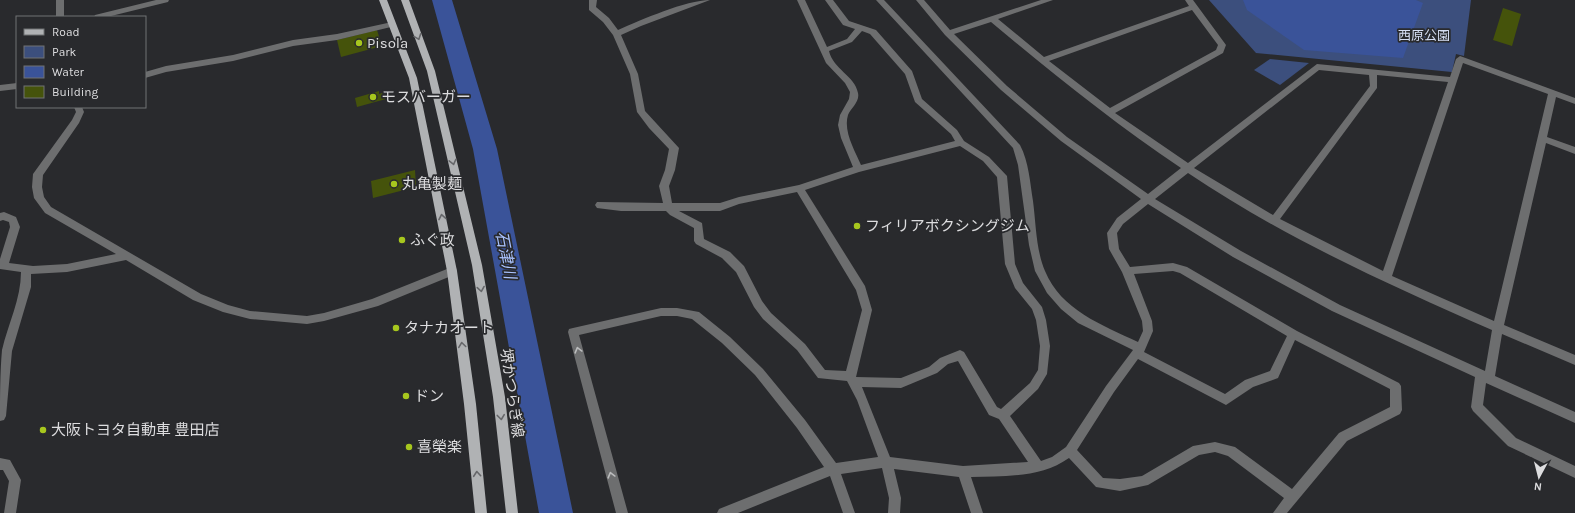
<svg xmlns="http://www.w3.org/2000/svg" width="1575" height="513" viewBox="0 0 1575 513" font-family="Karla,'Noto Sans JP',sans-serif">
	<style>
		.green { fill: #3c4f7d }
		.water { fill: #3a5399 }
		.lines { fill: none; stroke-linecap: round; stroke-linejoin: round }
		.river { fill: #3a5399; fill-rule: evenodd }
		.building { fill: #45530b }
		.minor { fill: #6d6e6f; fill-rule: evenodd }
		.major { fill: #b0b2b4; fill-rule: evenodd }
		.oneway { stroke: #66676a }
		.oneway2 { stroke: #bbbcbd }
		.poi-dot { fill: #a7c71e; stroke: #292a2d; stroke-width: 1.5 }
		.labels { text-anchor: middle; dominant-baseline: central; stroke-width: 3.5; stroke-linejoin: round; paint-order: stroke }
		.far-park-label { font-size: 13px; fill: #d6dff4; stroke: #292a2d }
		.poi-label { font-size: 15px; fill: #dddddf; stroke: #292a2d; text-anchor: start }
		.street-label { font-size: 15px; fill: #dddddf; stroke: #292a2d }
		.water-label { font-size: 16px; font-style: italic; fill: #aac3fe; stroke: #292a2d }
	</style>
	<rect width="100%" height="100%" fill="#292a2d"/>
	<g class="green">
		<polygon points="1209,0 1471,0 1464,56 1456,54 1452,72 1256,53"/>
		<polygon points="1270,59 1309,63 1280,85 1254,70"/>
	</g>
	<polygon class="water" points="1243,0 1416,0 1423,3 1403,58 1304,50 1247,10"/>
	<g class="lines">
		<polygon class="river" points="432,0 452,0 497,149 573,513 539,513 473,149"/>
	</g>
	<g class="building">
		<polygon points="1503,8 1521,14 1512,46 1493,40"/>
		<polygon points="377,30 382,46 341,57 337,40"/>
		<polygon points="379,91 379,94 385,92 386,99 357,107 355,98"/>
		<polygon points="415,170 416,187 373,198 371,181"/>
	</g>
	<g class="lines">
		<g class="minor">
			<rect x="56" y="0" width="8" height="17"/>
			<polygon points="156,0 169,0 168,2 107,17 94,17 95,15"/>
			<path d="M 589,0 L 597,0 L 596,7 L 609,18 L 618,30 C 641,20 686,0 710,0 L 641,26 L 621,35 L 638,74 L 645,111 L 679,148 L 675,170 L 669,186 L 672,203 L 720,203 L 739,197 L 799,185 L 853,167 L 841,138 L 838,125 L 840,115 L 849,99 L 850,92 L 845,83 L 826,63 L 797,0 L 805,0 L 827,47 L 847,39 L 855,29 L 843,25 L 825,0 L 833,0 L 849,21 L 876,30 L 912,71 L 922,99 L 957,130 L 964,141 L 989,157 L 1007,176 L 1015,264 L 1023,283 L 1042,307 L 1046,320 L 1050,346 L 1047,374 L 1038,389 L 1010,416 L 1041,461 L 1052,457 L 1066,447 L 1106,386 L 1133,350 L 1078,323 L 1061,309 L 1047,293 L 1035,271 L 1029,245 L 1018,165 L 1013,148 L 876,0 L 884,0 L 1020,145 C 1029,162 1030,183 1033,201 C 1036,224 1036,250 1045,271 C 1061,310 1102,325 1138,342 L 1143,331 L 1142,321 L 1122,272 L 1109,249 L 1107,233 L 1117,218 L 1141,199 L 1061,141 L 1001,90 L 945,35 L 916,0 L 924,0 L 950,30 L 1041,0 L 1053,0 L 998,19 L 1044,57 L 1189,6 L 1185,0 L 1193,0 L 1226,45 L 1223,53 L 1115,113 L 1188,163 L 1317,64 L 1450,77 L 1456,59 L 1460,56 L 1575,98 L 1575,104 L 1556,97 L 1547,137 L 1575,147 L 1575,154 L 1546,143 L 1504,325 L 1575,355 L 1575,365 L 1502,334 L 1495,376 L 1575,412 L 1575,423 L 1486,383 L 1483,405 L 1516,438 L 1575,466 L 1575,478 L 1508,446 L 1473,411 L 1471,407 L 1475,377 L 1332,311 L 1233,257 L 1148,204 L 1123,224 L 1117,233 L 1119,249 L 1130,267 L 1173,263 L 1187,267 L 1297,331 L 1399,383 L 1401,386 L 1402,410 L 1400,414 L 1347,441 L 1287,513 L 1273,513 L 1284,498 L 1228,456 L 1215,452 L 1199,455 L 1148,485 L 1120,491 L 1096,487 L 1069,458 C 1041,478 1004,476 971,477 L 983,513 L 971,513 L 959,477 L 894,469 L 901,498 L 900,513 L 888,513 L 889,498 L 882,468 L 841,474 L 855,513 L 843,513 L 830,476 L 738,513 L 717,513 L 719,509 L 824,467 L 797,428 L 755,375 L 722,343 L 692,319 L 677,316 L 661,316 L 579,335 L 628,513 L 616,513 L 568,332 L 569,329 L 573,328 L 661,308 L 677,308 L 699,312 L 730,337 L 763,369 L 805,420 L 836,463 L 878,457 L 857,400 L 847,381 L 818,378 L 797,350 L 763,319 L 754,307 L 736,272 L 722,258 L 696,244 L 694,241 L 694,228 L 670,215 L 666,211 L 621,211 L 597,208 L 595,205 L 597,202 L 663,203 L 659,186 L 665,170 L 669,149 L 649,128 L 637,112 L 630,74 L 613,35 L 603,22 L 589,10 ZM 1192,10 L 1218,45 L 1216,50 L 1110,108 L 1049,61 ZM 991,22 C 1053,74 1114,123 1181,168 L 1148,194 L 1067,137 L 1007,86 L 954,34 ZM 862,31 L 870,34 L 905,74 L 915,102 L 951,134 L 955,141 L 861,165 C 855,151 843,131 848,115 C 851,108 860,102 858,93 C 855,76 833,69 829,51 L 852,42 ZM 1463,63 L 1548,94 L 1494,321 L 1392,276 ZM 1319,70 L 1369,75 L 1370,86 L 1273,215 L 1194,168 ZM 1377,75 L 1448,82 L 1383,271 L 1280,219 L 1377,88 ZM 960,146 L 983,161 L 997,177 L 1005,264 L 1015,288 L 1032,309 L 1036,320 L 1040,346 L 1038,370 L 1030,383 L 1001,409 L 997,407 L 964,352 L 960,350 L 940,358 L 929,367 L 901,378 L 856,377 L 872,310 L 865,286 L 805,190 L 859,172 ZM 1188,173 C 1283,237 1387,284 1492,330 L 1485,371 L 1340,305 L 1241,251 L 1155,199 ZM 797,192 L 856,290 L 862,310 L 846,371 L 825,370 L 805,344 L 771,313 L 762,301 L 744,266 L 730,252 L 704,239 L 702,223 L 679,211 L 720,211 L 739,204 ZM 1173,271 L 1180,273 L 1287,336 L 1270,371 L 1245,380 L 1225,394 L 1144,352 L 1153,331 L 1152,321 L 1134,274 ZM 1295,340 L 1390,389 L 1390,407 L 1339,433 L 1292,489 L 1235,447 L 1215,442 L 1193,446 L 1142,476 L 1120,479 L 1103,478 L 1077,450 L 1114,392 L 1138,359 L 1226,405 L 1253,387 L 1278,378 ZM 958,361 L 989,415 L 999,419 L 1028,462 L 963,466 L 890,457 L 862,387 L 901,388 L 937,373 L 948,364 Z"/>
			<polygon points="392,22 396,24 395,26 337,40 293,46 233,61 166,72 145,78 145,72 166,66 233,55 293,40 337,34"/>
			<polygon points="17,83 17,89 0,91 0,85"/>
			<path d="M 74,107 L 82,107 L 84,112 L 79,123 L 43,175 L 42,187 L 44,197 L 51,207 L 201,294 L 228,305 L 250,311 L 307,316 L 324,313 L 372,299 L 452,267 L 456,268 L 457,271 L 456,274 L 378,306 L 324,321 L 307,324 L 250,319 L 223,312 L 193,300 L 126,260 L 67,272 L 31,274 L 31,287 L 12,351 L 6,416 L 4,420 L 0,421 C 0,398 0,372 2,350 C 8,324 21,299 21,272 L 0,269 L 0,259 L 10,227 L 9,222 L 3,220 L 0,221 L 0,213 L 4,212 L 16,217 L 20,227 L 9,263 L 33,266 L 67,264 L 116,254 L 45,213 L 34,198 L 32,187 L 33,174 L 72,120 L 76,112 Z"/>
			<polygon points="0,458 10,460 21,480 16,513 4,513 9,481 3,470 0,470"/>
		</g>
		<g class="major">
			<polygon points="379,0 387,0 417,78 457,271 476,404 487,513 475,513 464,404 447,271 409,78"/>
			<polygon points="401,0 409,0 435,71 482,265 505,397 518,513 506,513 493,397 472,265 427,71"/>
		</g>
	</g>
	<defs><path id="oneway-chevron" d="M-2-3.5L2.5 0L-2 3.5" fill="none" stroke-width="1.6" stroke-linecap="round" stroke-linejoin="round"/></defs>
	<g class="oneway">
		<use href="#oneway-chevron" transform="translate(418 37) rotate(70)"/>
		<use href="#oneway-chevron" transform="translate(453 162) rotate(76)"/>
		<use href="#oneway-chevron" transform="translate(442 217) rotate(-101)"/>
		<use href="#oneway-chevron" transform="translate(481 289) rotate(81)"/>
		<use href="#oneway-chevron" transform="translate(462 345) rotate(-98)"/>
		<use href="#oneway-chevron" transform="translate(501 417) rotate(83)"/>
		<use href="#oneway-chevron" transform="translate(477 474) rotate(-95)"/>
	</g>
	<g class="oneway2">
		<use href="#oneway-chevron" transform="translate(578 350) rotate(-105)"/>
		<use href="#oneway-chevron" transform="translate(611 475) rotate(-105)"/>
	</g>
	<g class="poi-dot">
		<circle cx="359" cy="43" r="4"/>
		<circle cx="373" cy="97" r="4"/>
		<circle cx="394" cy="184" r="4"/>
		<circle cx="857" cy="226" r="4"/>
		<circle cx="402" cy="240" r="4"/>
		<circle cx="396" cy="328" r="4"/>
		<circle cx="406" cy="396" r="4"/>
		<circle cx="43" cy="430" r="4"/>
		<circle cx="409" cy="447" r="4"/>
	</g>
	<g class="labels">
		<g class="far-park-label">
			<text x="1424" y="35">西原公園</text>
		</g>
		<g class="poi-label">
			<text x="367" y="43">Pisola</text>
			<text x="381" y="97">モスバーガー</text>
			<text x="402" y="184">丸亀製麺</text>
			<text x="865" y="226">フィリアボクシングジム</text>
			<text x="410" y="240">ふぐ政</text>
			<text x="404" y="328">タナカオート</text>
			<text x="414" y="396">ドン</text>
			<text x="51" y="430">大阪トヨタ自動車 豊田店</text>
			<text x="417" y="447">喜榮楽</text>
		</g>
		<g class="street-label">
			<text transform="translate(512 393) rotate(82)">堺かつらぎ線</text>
		</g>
		<g class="water-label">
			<text transform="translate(506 255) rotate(79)">石津川</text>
		</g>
	</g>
	<rect x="16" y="16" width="130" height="92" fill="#292a2d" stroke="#717274"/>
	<rect x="24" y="29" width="20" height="6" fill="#b0b2b4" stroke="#717274"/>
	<text x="52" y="36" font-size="12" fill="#dddddf">Road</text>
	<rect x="24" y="46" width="20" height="12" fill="#3c4f7d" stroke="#717274"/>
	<text x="52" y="56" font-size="12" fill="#dddddf">Park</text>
	<rect x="24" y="66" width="20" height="12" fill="#3a5399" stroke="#717274"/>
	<text x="52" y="76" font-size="12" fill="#dddddf">Water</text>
	<rect x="24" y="86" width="20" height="12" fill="#45530b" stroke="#717274"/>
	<text x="52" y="96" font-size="12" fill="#dddddf">Building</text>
	<g transform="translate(1539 477) rotate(187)" stroke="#292a2d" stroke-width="3" paint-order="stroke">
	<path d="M0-3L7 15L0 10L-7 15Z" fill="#dddddf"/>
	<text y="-6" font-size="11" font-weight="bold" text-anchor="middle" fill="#dddddf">N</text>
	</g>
</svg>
